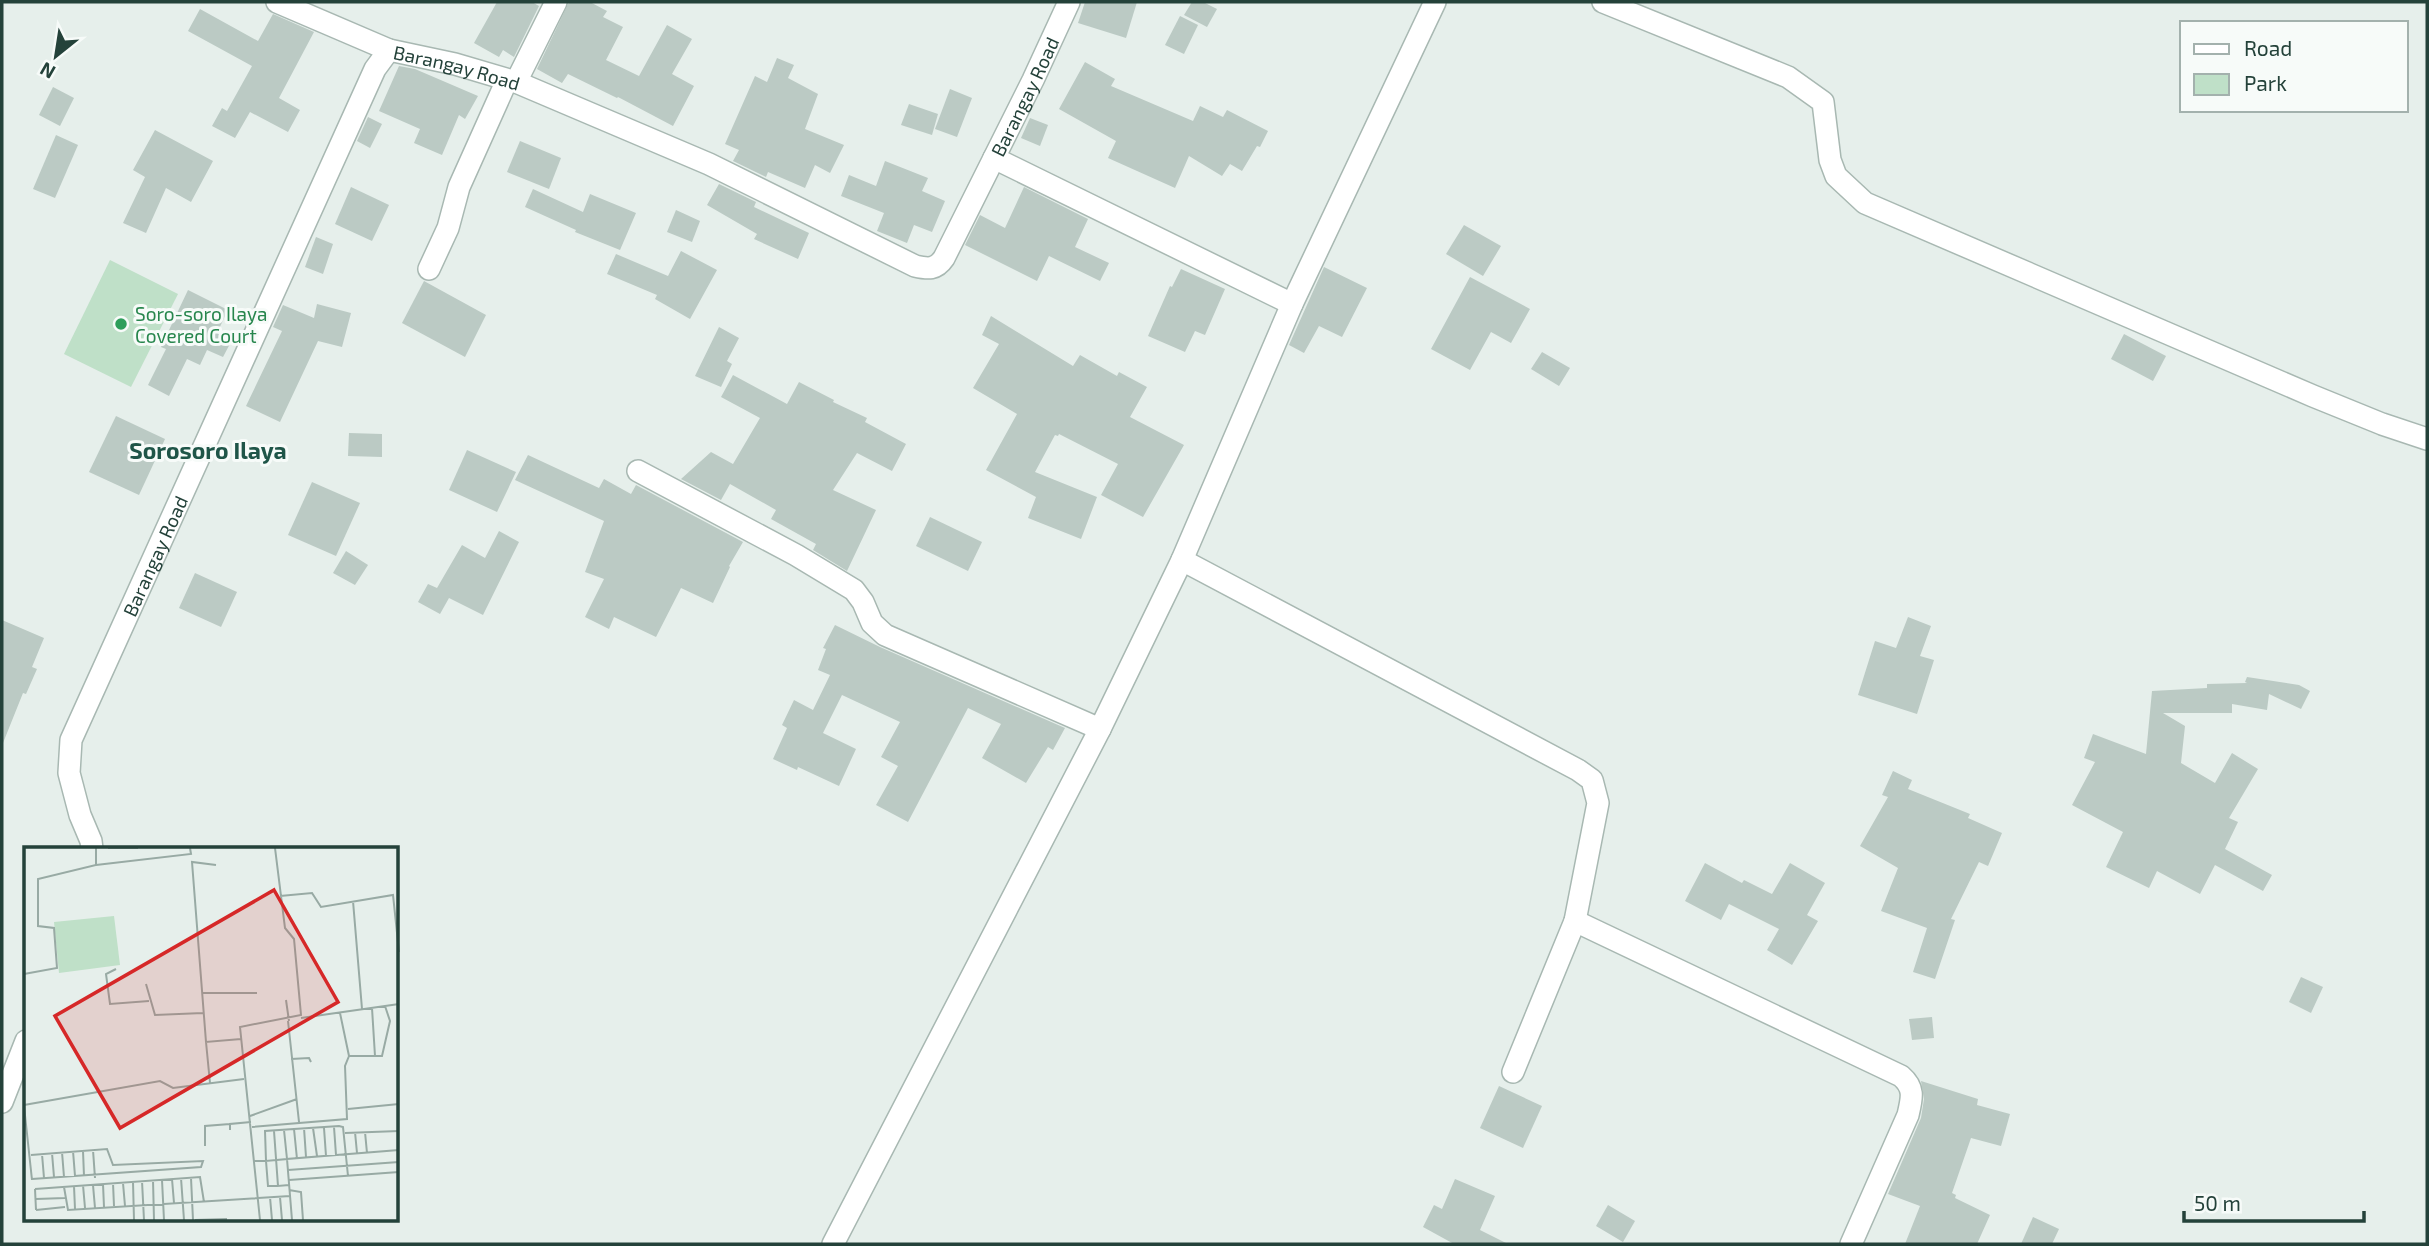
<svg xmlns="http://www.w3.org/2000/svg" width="2429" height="1246" viewBox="0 0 2429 1246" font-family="'Exo 2',sans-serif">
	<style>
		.green { fill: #bfe0c8 }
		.building { fill: #bbcac4 }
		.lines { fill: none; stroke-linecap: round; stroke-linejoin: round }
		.minor-casing { stroke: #a8b8b2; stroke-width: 24 }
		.minor { stroke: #fff; stroke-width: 21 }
		.leisure-dot { fill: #2e9e5b; stroke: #f7fbf9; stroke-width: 2.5 }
		.labels { text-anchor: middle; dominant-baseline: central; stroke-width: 6; stroke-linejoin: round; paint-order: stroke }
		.street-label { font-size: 19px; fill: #24423a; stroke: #f7fbf9 }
		.leisure-label { font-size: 19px; fill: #27864d; stroke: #f7fbf9; text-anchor: start }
		.quarter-label { font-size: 23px; font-weight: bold; fill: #1f5548; stroke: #f7fbf9 }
		.inset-road { fill: none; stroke: #98aaa4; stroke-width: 2 }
		.view { fill: #d62828; fill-opacity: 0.15; stroke: #d62828; stroke-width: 3.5 }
		.inset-edge { fill: none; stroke: #24423a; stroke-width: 3.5 }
	</style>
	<rect width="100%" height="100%" fill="#e6efeb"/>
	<polygon class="green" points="110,260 178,294 131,387 64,354"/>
	<g class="building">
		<polygon points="497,2 532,2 539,6 514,57 503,50 499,57 474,43"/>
		<polygon points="569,2 590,2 607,11 603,17 623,27 606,60 639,76 667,25 692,39 672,74 694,86 673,126 618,97 617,98 568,74 562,83 537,69"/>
		<polygon points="1085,2 1137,2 1126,38 1078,23"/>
		<polygon points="1192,2 1203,2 1217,9 1207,27 1184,15"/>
		<polygon points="200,9 258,41 273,14 314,32 279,98 300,110 288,132 250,112 235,138 212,126 222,108 227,111 252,66 188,31"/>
		<polygon points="1180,16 1198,25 1184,54 1165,45"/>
		<polygon points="777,58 794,65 788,78 818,94 805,129 844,145 830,173 815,165 805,188 768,172 766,177 733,161 739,150 725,144 755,76 767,82"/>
		<polygon points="1085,62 1115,79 1111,86 1193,121 1200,106 1223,117 1227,110 1268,131 1260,147 1257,146 1242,171 1230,164 1222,176 1189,156 1175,188 1108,158 1116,141 1059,109"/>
		<polygon points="399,66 415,69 478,96 465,119 459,115 442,155 414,143 420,129 379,111"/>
		<polygon points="53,87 74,98 60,126 39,115"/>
		<polygon points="950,89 972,98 957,137 935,129"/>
		<polygon points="909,104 938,114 932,135 901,125"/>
		<polygon points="368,117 382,124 370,148 357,141"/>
		<polygon points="1030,118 1048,125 1040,146 1021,138"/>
		<polygon points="155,130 213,161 191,202 166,188 146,233 123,223 145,177 133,170"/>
		<polygon points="56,135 78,145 55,198 33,189"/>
		<polygon points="520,141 561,158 549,189 507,172"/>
		<polygon points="885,161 928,178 922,191 945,201 932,232 914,225 907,243 877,231 884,213 841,196 849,175 876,186"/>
		<polygon points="719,184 756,202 754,207 809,233 798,259 754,239 757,234 707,205"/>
		<polygon points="351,187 389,205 372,241 335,224"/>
		<polygon points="1024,187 1088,219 1075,247 1109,263 1100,281 1049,256 1037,281 965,245 980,215 1005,228"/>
		<polygon points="533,189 583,212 590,194 636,213 620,250 575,232 576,230 525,207"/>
		<polygon points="676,210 700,221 692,242 667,232"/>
		<polygon points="1464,225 1501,246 1483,276 1446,254"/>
		<polygon points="316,237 333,244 323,274 305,267"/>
		<polygon points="681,251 717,270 690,319 655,299 657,295 607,274 616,254 668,276"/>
		<polygon points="1324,267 1367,288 1342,337 1319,326 1304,353 1289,345"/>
		<polygon points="1181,269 1225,289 1205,335 1195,331 1185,352 1148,336 1170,286 1172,287"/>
		<polygon points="1470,277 1530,309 1511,343 1491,332 1470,370 1431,349"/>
		<polygon points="424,281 486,315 465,357 402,323"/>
		<polygon points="188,290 228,310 217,333 232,340 223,357 207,350 200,365 187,359 169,396 148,385 166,349 161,347"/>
		<polygon points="317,304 351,313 342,347 318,341 280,422 246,406 282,331 273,327 283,305 314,318"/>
		<polygon points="991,316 1073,366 1080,355 1117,376 1119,372 1147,387 1130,417 1184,445 1143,517 1101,495 1118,464 1059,434 1058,436 1055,435 1035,472 1097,497 1081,539 1028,518 1036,497 986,470 1017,414 973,388 999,344 982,335"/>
		<polygon points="719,327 739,338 727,361 732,364 721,387 695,376"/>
		<polygon points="2124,334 2166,356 2153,381 2111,359"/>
		<polygon points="1542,352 1570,368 1559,386 1531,369"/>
		<polygon points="733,375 787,404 799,382 834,400 833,402 867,418 865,422 906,444 892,471 857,453 833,490 876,510 847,571 813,550 816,544 771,519 776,510 730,484 721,500 681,479 711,452 733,464 760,418 721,397"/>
		<polygon points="116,416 165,439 139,495 89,472"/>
		<polygon points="349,433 382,434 382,457 348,456"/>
		<polygon points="467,450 516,472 497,512 449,490"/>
		<polygon points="528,455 599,488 604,479 631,494 636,485 743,542 729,566 730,567 713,603 681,588 656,637 614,617 609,629 585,617 604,579 585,572 604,521 515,480"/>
		<polygon points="312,482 360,503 336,556 288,535"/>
		<polygon points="930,517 982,542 968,571 916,546"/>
		<polygon points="499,531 519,542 483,615 449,598 440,614 418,602 428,584 437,588 462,545 485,558"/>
		<polygon points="346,551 368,565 355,585 333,573"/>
		<polygon points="195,573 237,592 221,627 179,608"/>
		<polygon points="1908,617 1931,626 1920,656 1934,660 1917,714 1858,695 1875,641 1896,648"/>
		<polygon points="2,620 44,638 32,667 37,669 26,694 23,693 3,743"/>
		<polygon points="835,625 880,647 1065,728 1053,750 1048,747 1026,783 982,758 1001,724 968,708 908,822 876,805 898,766 881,757 900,722 842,695 823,733 856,749 839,786 798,767 797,770 773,759 787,728 782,725 794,700 813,710 830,675 818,670 826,649 823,648"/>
		<polygon points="2247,677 2299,685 2310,691 2301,709 2269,694 2267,710 2232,704 2232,713 2163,713 2185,726 2181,763 2215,783 2232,753 2258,769 2229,818 2238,822 2225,849 2272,875 2263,891 2215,865 2200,894 2157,871 2149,888 2106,867 2123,832 2072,805 2095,762 2084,758 2093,734 2146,754 2152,691 2207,688 2207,684 2247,683 2245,682"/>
		<polygon points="1893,771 1912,780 1908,789 1970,814 1968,818 2002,833 1988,866 1979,862 1951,919 1955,920 1935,979 1913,972 1927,928 1881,911 1898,868 1860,846 1888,797 1882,795"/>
		<polygon points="1705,863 1742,883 1744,880 1772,894 1790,863 1825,883 1807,915 1818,921 1792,965 1767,950 1779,929 1729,904 1721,920 1685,901"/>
		<polygon points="2301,977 2323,987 2311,1013 2289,1002"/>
		<polygon points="1932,1017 1934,1038 1912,1040 1909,1019"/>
		<polygon points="1921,1081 1978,1099 1977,1105 2010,1114 2001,1146 1971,1138 1952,1193 1956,1195 1955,1198 1990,1215 1977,1244 1905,1244 1920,1206 1888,1194 1921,1118 1924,1099"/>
		<polygon points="1499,1086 1542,1106 1523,1148 1480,1128"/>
		<polygon points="1455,1179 1495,1196 1480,1230 1508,1244 1454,1244 1423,1227 1434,1205 1442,1209"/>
		<polygon points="1608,1205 1635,1221 1623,1242 1596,1226"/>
		<polygon points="2033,1217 2059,1229 2052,1244 2021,1244"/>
	</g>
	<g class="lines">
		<defs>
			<g id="minor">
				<polyline points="277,2 389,50"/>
				<polyline points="1603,2 1788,77 1823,102 1830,160 1836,176 1865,203 2313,396 2382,424 2427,439"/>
				<polyline points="516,82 556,2"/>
				<polyline points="429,269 448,228 459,187 507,80"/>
				<polyline points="1292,304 1435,2"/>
				<polyline points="638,471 796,555 854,590 863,602 872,623 885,635 1100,729"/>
				<polyline points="1182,560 1578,770 1592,780 1598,803 1575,921 1513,1072"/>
				<path id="s1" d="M 92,849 L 91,841 L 80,815 L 69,773 L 71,740 L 375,69 L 389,50 L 455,64 L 516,82 L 709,164 L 915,266 C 928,269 936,270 944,258 L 1033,80 L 1069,2"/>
				<path d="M 1575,921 L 1901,1076 C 1915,1088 1912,1098 1908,1115 L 1851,1244"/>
				<polyline points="2,1102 26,1041"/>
				<polyline points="833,1244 1100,729 1182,560 1292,304 994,158"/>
			</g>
		</defs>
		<use href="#minor" class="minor-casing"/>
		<use href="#minor" class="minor"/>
	</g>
	<circle class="leisure-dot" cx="121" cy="324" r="7"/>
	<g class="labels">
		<g class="street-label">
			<text stroke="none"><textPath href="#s1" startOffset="943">Barangay Road</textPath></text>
			<text stroke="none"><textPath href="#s1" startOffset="1657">Barangay Road</textPath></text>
			<text stroke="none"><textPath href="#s1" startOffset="315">Barangay Road</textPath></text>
		</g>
		<g class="leisure-label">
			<text x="135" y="313">Soro-soro Ilaya<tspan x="135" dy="22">Covered Court</tspan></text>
		</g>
		<g class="quarter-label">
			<text x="208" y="450">Sorosoro Ilaya</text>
		</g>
	</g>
	<g transform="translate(24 847)">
		<rect width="374" height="374" fill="#e6efeb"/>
		<path d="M 90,69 L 96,118 L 35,126 L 30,75 Z" fill="#bfe0c8"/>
		<path class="inset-road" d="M 84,1 L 114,1M 72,18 L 167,7 L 166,1M 192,18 L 168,15 L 182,195 L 217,192M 256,49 L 288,46 L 297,60 L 369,48 L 375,105M 329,54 L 338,162M 92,122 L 82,127 L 86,157 L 125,154M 0,127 L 33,121 L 30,81 L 14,79 L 14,32 L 72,18 L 72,1M 122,137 L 131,168 L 179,166M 178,146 L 233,146M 262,153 L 265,174M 348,161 L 351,209 L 358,209 L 366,174 L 361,159M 277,171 L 375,157M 264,174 L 275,275M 182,195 L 186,236M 325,209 L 351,209M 267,212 L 285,211 L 287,215M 0,258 L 136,234 L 149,241 L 220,232M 0,259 L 8,333M 324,262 L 375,257M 226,269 L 273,252M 228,280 L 323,272 L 321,219 L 325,209 L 316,166M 310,280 L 312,308M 280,281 L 282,310M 289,281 L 293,309M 300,281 L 302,309M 270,282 L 273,312M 206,283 L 206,277 L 227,275M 260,283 L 263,312 L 242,314 L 241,284 L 270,282 L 315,279 L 319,280 L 324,329M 250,284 L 254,339 L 265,338M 331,285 L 333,306M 341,285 L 343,306M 321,286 L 375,284M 181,299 L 181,279 L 206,277M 69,303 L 71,331M 49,304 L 51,329M 59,304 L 60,329M 38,305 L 40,330M 28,306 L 30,330M 18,307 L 20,331M 7,308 L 83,302 L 89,318 L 179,314 L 177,320 L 8,332M 230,314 L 242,314 L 244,339 L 254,339M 264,323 L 375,315M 157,331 L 160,373M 167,331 L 169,373M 148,332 L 150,356M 129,333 L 130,373M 138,333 L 140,373M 265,333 L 375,325M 118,334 L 120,373M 109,335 L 110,373M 89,336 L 90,359M 99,336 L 101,359M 79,337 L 80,360M 59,338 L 61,361M 69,338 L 71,361M 50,339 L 51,362M 40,340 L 44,363 L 266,349M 11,342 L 176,330 L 180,355M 11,342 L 12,363M 265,343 L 277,345 L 279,373M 246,350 L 248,373M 256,350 L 258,373M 12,352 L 41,351M 12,363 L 41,360M 171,373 L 203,372M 236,373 L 216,180 L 277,168 L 270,92 L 261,81 L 251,1M 268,373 L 263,312 L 375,303"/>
		<path class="view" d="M 250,43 L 314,155 L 96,281 L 31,169 Z"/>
		<rect width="374" height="374" class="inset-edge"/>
	</g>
	<rect width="2429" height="1246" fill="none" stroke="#24423a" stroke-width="7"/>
	<rect x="2180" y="21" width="228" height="91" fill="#f7fbf9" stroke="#a3b1ad" stroke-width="2"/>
	<rect x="2194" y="44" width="35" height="10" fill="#ffffff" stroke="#a3b1ad" stroke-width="2"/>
	<text x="2244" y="56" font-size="21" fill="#24423a">Road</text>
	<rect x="2194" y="74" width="35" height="21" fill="#bfe0c8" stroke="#a3b1ad" stroke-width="2"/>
	<text x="2244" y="91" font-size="21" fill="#24423a">Park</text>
	<g transform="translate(56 56) rotate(210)" stroke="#f7fbf9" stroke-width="5" paint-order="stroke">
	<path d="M0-5L12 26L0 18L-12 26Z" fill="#24423a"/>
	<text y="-10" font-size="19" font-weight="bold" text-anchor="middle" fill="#24423a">N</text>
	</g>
	<path d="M2184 1211v10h180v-10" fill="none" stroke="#24423a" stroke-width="3.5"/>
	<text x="2194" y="1211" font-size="21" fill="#24423a" stroke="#f7fbf9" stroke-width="5" paint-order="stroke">50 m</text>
</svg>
